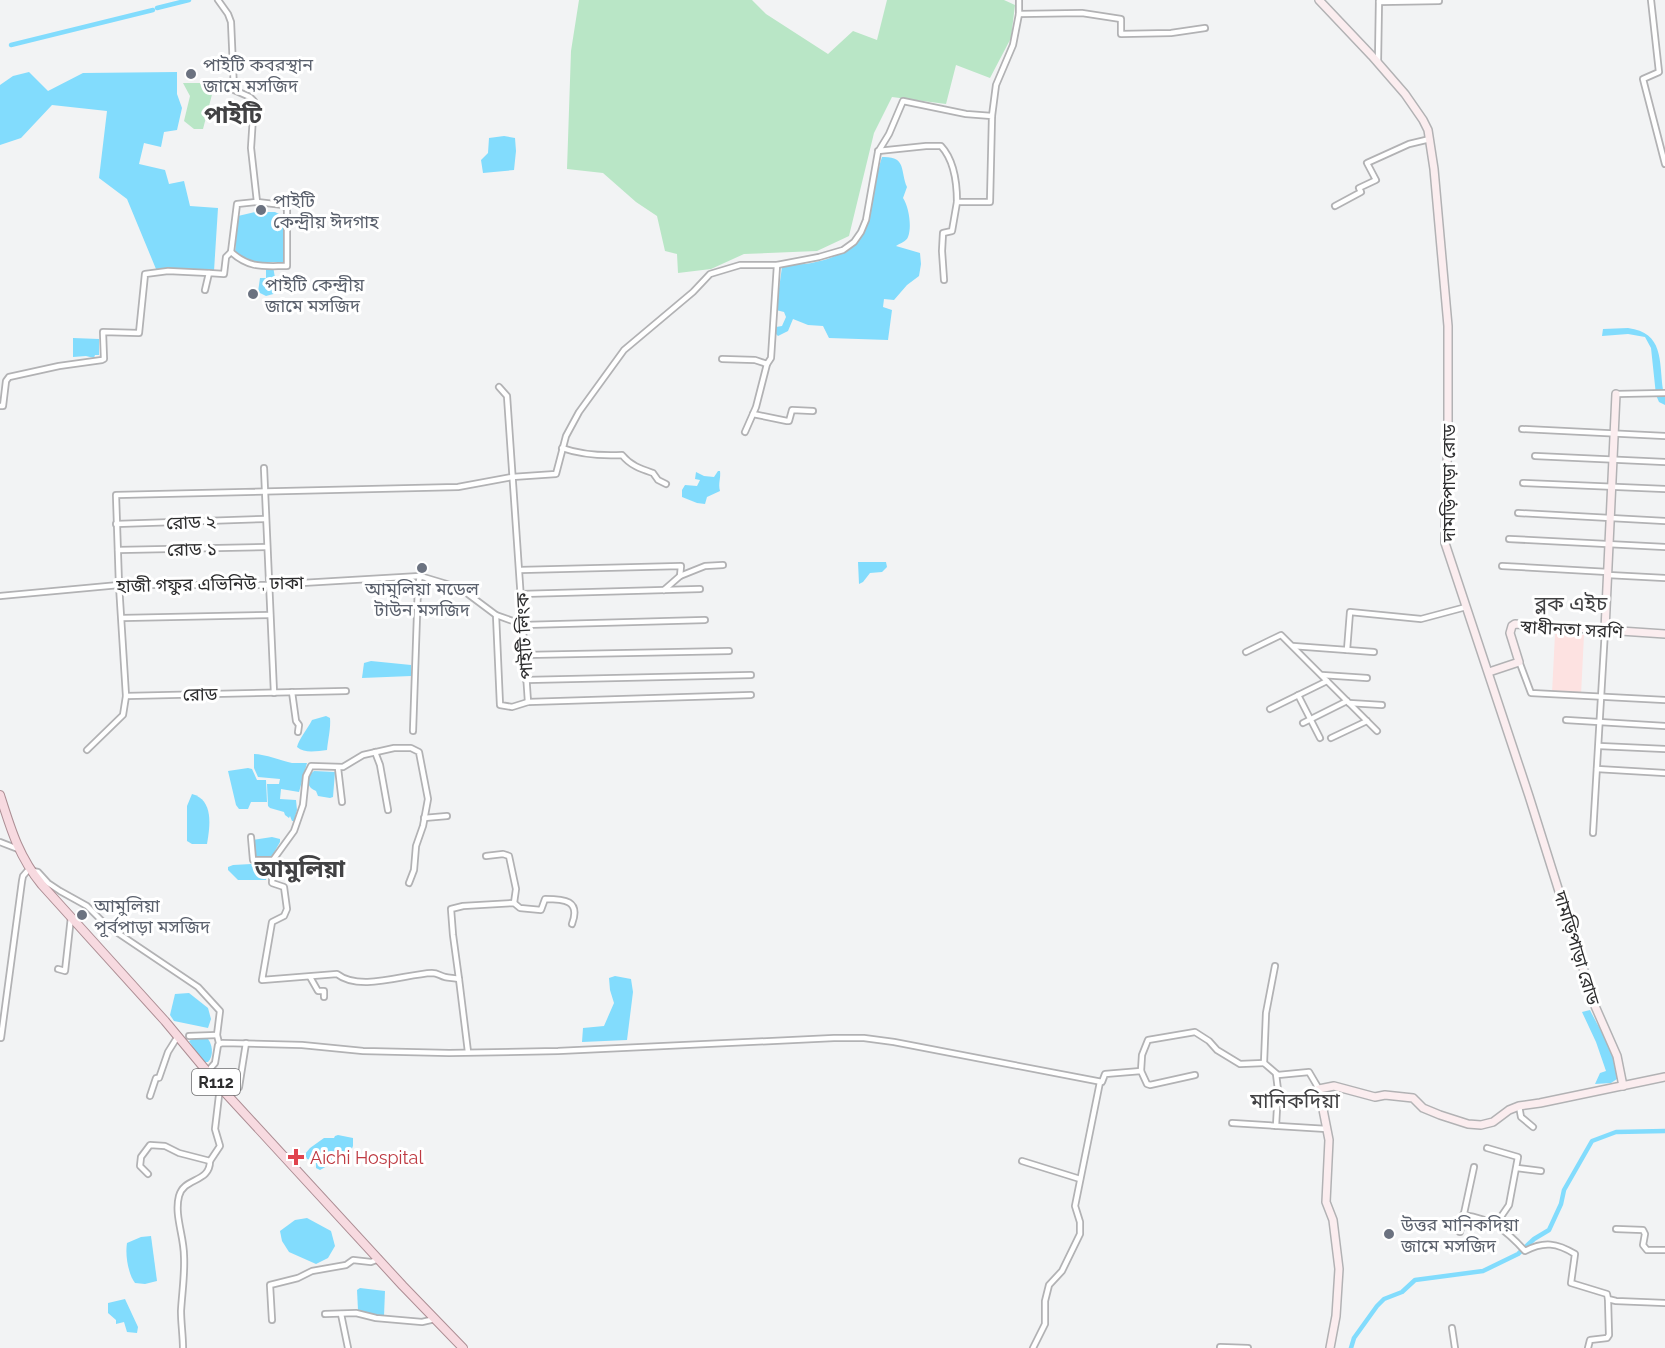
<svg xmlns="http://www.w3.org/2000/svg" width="1665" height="1348" viewBox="0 0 1665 1348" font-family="Raleway,'Noto Sans Bengali',sans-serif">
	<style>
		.education { fill: #fde2e1 }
		.green { fill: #b9e6c6 }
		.water { fill: #82dcfd }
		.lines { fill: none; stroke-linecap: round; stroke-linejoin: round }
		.canal { stroke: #82dcfd; stroke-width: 4.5 }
		.street-casing { stroke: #b2b2b4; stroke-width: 8 }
		.secondary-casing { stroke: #b2b2b4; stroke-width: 10 }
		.primary-casing { stroke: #ac8e94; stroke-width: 10 }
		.street { stroke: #fff; stroke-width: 4.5 }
		.secondary { stroke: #fbedef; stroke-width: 7 }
		.primary { stroke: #f7dae0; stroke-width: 8 }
		.worship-dot { fill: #6b7280; stroke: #fff; stroke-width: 2 }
		.health-dot { fill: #e0444e; stroke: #fff; stroke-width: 2 }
		.labels { text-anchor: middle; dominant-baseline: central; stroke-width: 6; stroke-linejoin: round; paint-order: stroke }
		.shield { fill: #fff; stroke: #6c6c6d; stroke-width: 1.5 }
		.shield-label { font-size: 16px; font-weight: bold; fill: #2d2d2e }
		.worship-label { font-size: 18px; fill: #5b616d; stroke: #fff; text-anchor: start }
		.street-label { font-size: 18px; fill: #2d2d2e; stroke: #fff }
		.health-label { font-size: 18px; fill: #be3a42; stroke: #fff; text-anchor: start }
		.quarter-label { font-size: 21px; fill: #424244; stroke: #fff }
		.district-label { font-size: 24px; font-weight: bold; fill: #424244; stroke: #fff }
	</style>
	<rect width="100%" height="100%" fill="#f2f3f4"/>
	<polygon class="education" points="1555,634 1584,635 1581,695 1552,693"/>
	<g class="green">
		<polygon points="579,0 752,0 766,14 828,54 853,31 877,40 887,0 1004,0 1015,5 1011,38 990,78 956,65 946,104 892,97 874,133 849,236 817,251 744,254 711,269 678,273 677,254 665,251 657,216 636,202 603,173 567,169 571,51"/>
		<polygon points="183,83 215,83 203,129 194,129 184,121 190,96"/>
	</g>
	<g class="water">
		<polygon points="29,72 48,91 83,73 177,72 177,94 182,108 177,130 164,132 161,147 144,143 139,164 165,170 169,184 184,181 190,206 218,208 214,271 156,269 127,199 99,178 107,111 52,105 21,138 0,145 0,85 13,76"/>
		<polygon points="504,136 515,138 516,151 514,170 483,173 481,160 488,153 489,138"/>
		<path d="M 882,157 C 907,156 900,171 907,187 L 903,198 C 909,207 912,227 908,237 C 906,242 900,243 896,246 L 920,253 L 921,264 L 919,276 L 907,285 L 894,300 L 884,299 L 883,307 L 892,310 L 888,340 L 829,338 L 823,326 L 808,325 L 793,319 L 788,331 L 778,336 L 776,334 L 776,327 L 782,326 L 786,317 L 784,312 L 776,310 L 782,267 L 788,263 C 801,266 812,263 824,260 C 878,244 868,201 882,157 Z"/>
		<polygon points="255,212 275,212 285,217 285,262 254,262 235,253 238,216"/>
		<polygon points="266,266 273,266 276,284 288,279 288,290 266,296 258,292 260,278 266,278"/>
		<path d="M 1628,328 C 1664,333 1659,360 1663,390 L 1665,393 L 1665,405 L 1659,402 L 1656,395 L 1651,348 L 1645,337 L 1628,334 L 1602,336 L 1603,329 Z"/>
		<polygon points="73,338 99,339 99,355 95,355 94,358 86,356 73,357"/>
		<path d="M 718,471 L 720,471 C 721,478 718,483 720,491 L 707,497 L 705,504 L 697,503 L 682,497 L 682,490 L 685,485 L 697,486 L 700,480 L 695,479 L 696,472 L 704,476 L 714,477 Z"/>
		<polygon points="858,562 886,562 887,567 882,572 870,573 863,582 859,584"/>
		<polygon points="371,661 411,665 411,676 362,678 364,663"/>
		<path d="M 326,716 L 330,718 C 331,727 328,740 327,750 C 317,751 305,754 297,747 C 299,739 308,728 312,720 Z"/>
		<path d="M 254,754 C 265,754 282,761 292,763 C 296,763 302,763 307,763 L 299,792 L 281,789 L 280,799 L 296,800 L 297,810 L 294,821 L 292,821 L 290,816 L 289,818 L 285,815 L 284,812 L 270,808 L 268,806 L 267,784 L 279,784 L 280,779 L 258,777 L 254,768 Z"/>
		<polygon points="248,768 252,769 257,780 266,780 267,802 251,802 248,809 239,809 236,805 228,771"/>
		<path d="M 314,771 L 335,772 L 333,797 L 330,798 L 318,796 L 316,791 C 307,787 308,783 309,775 Z"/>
		<path d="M 192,794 C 214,800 210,826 207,844 L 192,844 L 187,841 L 187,806 Z"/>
		<polygon points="272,837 280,839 280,842 271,858 254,857 253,840"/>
		<polygon points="269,863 266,880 238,880 228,870 228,867 233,865"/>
		<polygon points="615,976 631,979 633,992 627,1040 582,1042 583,1028 604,1026 614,1003 610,990 609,978"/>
		<polygon points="189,993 208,1008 211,1019 208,1028 174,1021 170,1015 175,994"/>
		<path d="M 1590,1010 C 1600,1031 1618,1055 1617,1079 L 1611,1083 L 1595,1084 L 1600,1073 L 1606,1071 L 1596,1042 L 1582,1012 Z"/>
		<path d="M 206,1037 C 213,1043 214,1056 208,1062 L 202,1062 L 189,1041 L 194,1038 Z"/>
		<polygon points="338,1135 353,1138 353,1146 345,1166 329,1165 320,1170 316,1168 316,1161 307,1159 305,1154 310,1148 324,1138 334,1138 335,1136"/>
		<polygon points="307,1218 331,1231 335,1246 328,1258 316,1264 289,1252 282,1241 280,1231 295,1220"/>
		<path d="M 151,1236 L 157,1281 L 145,1284 L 135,1283 C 128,1274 125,1254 127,1243 L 141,1237 Z"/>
		<polygon points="360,1288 385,1291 384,1316 378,1316 358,1310 357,1290"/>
		<polygon points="125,1299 138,1327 137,1333 127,1332 124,1322 116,1324 116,1320 108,1313 108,1303"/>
	</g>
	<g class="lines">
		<g class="canal">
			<polyline points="157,8 189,0"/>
			<polyline points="11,45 153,10"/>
			<polyline points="1351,1348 1354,1338 1377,1306 1384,1299 1402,1292 1415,1280 1483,1271 1518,1254 1534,1239 1549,1230 1561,1204 1564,1190 1592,1141 1616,1132 1665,1131"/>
		</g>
		<defs>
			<g id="street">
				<polyline points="218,0 228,14 231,22 234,90 250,97 254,101 251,148 257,202"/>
				<polyline points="1019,0 1019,14 1082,13 1121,19 1121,34 1171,33 1205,28"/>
				<polyline points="1651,0 1659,72 1643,79 1665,164"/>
				<polyline points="1379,2 1439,1"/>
				<polyline points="1378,62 1379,0"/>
				<polyline points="992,116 996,85 1013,45 1019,14"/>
				<path d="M 878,151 L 926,146 L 941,146 C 954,160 957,183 957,202"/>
				<path d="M 257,202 L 283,205 L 287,209 L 287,266 C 264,266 250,269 231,252 L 237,204 Z"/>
				<polyline points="1335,206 1361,192 1359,188 1376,180 1367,163 1409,144 1430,139"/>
				<polyline points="205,290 209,273 224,274 226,257 231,252"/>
				<polyline points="722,359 755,360 767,364"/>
				<polyline points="499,387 507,396 528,702 751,695"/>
				<polyline points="1616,394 1665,393"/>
				<polyline points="0,406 3,406 6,381 9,377 59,366 102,360 104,359 103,332 139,333 145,274 168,271 209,273"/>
				<polyline points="753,414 787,421 789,421 792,410 813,411"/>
				<polyline points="1522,429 1665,436"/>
				<polyline points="745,432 756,407 767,364 771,358 777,265"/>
				<path d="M 562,448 C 582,455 601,456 622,455 C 631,466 641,469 653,473 L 658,480 L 666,484"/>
				<polyline points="1535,456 1665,462"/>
				<polyline points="264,468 274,693"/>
				<polyline points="1523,483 1665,489"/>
				<polyline points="1518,513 1665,521"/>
				<polyline points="116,524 265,519"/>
				<polyline points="1509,539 1665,547"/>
				<polyline points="118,550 267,547"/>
				<polyline points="1502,566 1608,572"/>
				<polyline points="520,570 681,566 680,576 664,590"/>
				<polyline points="1608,575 1665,578"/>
				<polyline points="680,576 705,566 723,565"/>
				<polyline points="521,594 700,589"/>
				<polyline points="0,596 119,585 268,585 420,576 460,588 496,615 500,705 512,707 528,702"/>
				<polyline points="496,615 524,625 705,620"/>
				<polyline points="122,618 270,615"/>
				<polyline points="1293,646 1374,652"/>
				<polyline points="1347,650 1350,612 1421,619 1466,607"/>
				<polyline points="1246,652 1281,635 1377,731"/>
				<polyline points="525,655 729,651"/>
				<polyline points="1519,661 1531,693 1665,700"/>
				<polyline points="1322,675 1367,678"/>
				<polyline points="526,680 751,675"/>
				<polyline points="292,692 296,721 299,725 298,732"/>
				<polyline points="1298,695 1320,738"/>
				<polyline points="126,696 346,691"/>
				<polyline points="1349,703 1382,705"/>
				<polyline points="1270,709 1327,681"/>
				<polyline points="1566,720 1665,726"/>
				<polyline points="1303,723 1347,701"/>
				<polyline points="413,731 418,586 420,576"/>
				<polyline points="1331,738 1367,721"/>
				<polyline points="1599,746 1665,749"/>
				<polyline points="87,750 123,715 126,696 119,585 116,495 458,487 512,477 556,474 566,436 579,412 624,350 693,292 710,274 740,265 777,265 819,257 843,250 854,242 861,232 866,220 878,152 889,134 903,101 966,114 992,116 990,202 957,202 952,231 943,233 942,251 944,280"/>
				<polyline points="375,752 380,765 388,810"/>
				<polyline points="338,768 342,802"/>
				<polyline points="1597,769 1665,773"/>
				<polyline points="424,818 447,816"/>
				<polyline points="1593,833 1605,630"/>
				<polyline points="251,837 253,860 273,860"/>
				<polyline points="0,842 18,849"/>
				<polyline points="486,856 503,854 509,856 516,889 514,903"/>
				<polyline points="33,871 38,872 48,883 60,891 87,906 106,925 198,987 220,1011 217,1035 219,1043"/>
				<path d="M 409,883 L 414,870 L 416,846 L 423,826 L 428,799 L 419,752 L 411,748 L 394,748 L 363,755 L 343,767 L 311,766 L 306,776 L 303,805 L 294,831 L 273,860 L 272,883 L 284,887 L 287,909 L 284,916 L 272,922 L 262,980 L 337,974 C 360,992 405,974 432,973 C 438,973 440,976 445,977 C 449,978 455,978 459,979 L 468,1052"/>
				<polyline points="1275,966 1266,1013 1264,1063 1278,1075 1309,1072 1319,1089"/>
				<polyline points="58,969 65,971 71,917"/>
				<polyline points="310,977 318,991 324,991 324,997"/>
				<path d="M 459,979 L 453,935 L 451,909 L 463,906 L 514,903 L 520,908 L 541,910 L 545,899 C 564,899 581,900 572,924"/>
				<polyline points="189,1036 217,1035"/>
				<polyline points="1,1038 22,881 23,876 29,869"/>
				<polyline points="1141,1071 1142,1055 1148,1040 1195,1032 1209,1041 1217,1050 1240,1064 1264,1063"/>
				<polyline points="207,1072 215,1063 218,1045 222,1043 302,1045 363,1051 449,1053 558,1051 834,1038 864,1038 894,1042 1102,1082 1105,1074 1141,1071 1147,1084 1150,1085 1195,1075"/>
				<polyline points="1276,1074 1278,1090 1276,1126"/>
				<polyline points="239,1087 246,1043"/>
				<polyline points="150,1096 156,1078 159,1078 168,1052 178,1036"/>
				<polyline points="1519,1106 1521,1117 1533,1127"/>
				<polyline points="1232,1123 1327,1129"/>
				<polyline points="1487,1148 1518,1157 1509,1205 1496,1224"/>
				<polyline points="1022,1161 1080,1179"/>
				<polyline points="1517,1168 1541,1171"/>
				<polyline points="148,1174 140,1166 141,1157 150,1145 165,1146 179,1153 210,1161 220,1146 215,1129 220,1087"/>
				<path d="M 1463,1215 C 1492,1219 1506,1230 1525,1251 C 1544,1241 1557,1243 1575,1254 L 1571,1283 L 1607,1294 L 1608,1299 L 1616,1301 L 1665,1303"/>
				<polyline points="1616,1229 1643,1230 1645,1234 1643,1245 1647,1250 1665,1250"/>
				<polyline points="1460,1232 1474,1167"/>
				<polyline points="325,1314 356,1313 376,1318 422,1322 435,1319"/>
				<polyline points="341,1314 348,1348"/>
				<polyline points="272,1320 270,1285 298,1278 312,1271 346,1265 353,1260 371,1262 379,1259"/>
				<polyline points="1452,1328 1455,1348"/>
				<polyline points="1220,1347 1248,1348"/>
				<path d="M 183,1348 C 183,1336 181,1323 181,1311 C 182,1293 185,1274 184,1256 C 184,1236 174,1215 179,1196 C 184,1177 210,1183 210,1161"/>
				<polyline points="1033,1348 1045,1324 1045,1301 1049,1285 1062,1271 1080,1234 1080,1222 1075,1206 1100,1082"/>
				<polyline points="1588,1348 1590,1340 1607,1338 1609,1335 1608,1299"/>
			</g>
			<g id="secondary">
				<polyline points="1319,0 1372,56 1405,94 1423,120 1428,130 1434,169 1448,326 1448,426 1445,543 1529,796 1595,1006 1617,1056 1623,1086"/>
				<polyline points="1605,630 1616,394"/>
				<polyline points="1489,672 1519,662 1510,633 1512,626 1515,624 1665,634"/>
				<polyline points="1330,1348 1336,1316 1339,1269 1333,1220 1326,1202 1329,1140 1319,1089 1334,1086 1375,1097 1385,1095 1413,1098 1423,1108 1440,1115 1468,1124 1481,1125 1493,1122 1509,1110 1519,1106 1540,1103 1665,1077"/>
			</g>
			<path id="primary" d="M 0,795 C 11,830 19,857 42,885 L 165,1021 L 220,1087 L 403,1286 L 463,1348"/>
		</defs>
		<use href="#street" class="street-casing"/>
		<use href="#secondary" class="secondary-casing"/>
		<use href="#primary" class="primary-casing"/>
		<use href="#street" class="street"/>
		<use href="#secondary" class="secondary"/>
		<use href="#primary" class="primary"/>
	</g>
	<g class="worship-dot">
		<circle cx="191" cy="74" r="6"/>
		<circle cx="261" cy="210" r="6"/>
		<circle cx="253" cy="294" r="6"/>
		<circle cx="422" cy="568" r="6"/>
		<circle cx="82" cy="915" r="6"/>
		<circle cx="1389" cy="1234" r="6"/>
	</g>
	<path class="health-dot" d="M293 1148h6v6h6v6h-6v6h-6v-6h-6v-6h6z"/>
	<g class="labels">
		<rect class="shield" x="192" y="1069" width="48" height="26" rx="4.5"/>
		<g class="shield-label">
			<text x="216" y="1082">R112</text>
		</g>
		<g class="worship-label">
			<text x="203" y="64">পাইটি কবরস্থান<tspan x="203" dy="21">জামে মসজিদ</tspan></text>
			<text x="273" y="200">পাইটি<tspan x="273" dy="21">কেন্দ্রীয় ঈদগাহ</tspan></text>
			<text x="265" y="284">পাইটি কেন্দ্রীয়<tspan x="265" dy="21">জামে মসজিদ</tspan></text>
			<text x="422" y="588" text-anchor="middle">আমুলিয়া মডেল<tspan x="422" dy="21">টাউন মসজিদ</tspan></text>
			<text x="94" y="905">আমুলিয়া<tspan x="94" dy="21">পূর্বপাড়া মসজিদ</tspan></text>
			<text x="1401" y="1224">উত্তর মানিকদিয়া<tspan x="1401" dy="21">জামে মসজিদ</tspan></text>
		</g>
		<g class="street-label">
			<text transform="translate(1448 483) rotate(-90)">দামড়িপাড়া রোড</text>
			<text transform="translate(191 522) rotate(-2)">রোড ২</text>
			<text transform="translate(192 549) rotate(-1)">রোড ১</text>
			<text transform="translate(210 584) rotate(-1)">হাজী গফুর এভিনিউ , ঢাকা</text>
			<text transform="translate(1572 629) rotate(3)">স্বাধীনতা সরণি</text>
			<text transform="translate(524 636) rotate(-93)">পাইটি লিংক</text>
			<text transform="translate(200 694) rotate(-1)">রোড</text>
			<text transform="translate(1577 948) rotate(73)">দামড়িপাড়া রোড</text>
		</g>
		<g class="health-label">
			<text x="310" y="1157">Aichi Hospital</text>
		</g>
		<g class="quarter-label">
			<text x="1571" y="603">ব্লক এইচ</text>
			<text x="1295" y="1100">মানিকদিয়া</text>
		</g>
		<g class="district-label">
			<text x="233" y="114">পাইটি</text>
			<text x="300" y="868">আমুলিয়া</text>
		</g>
	</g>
</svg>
